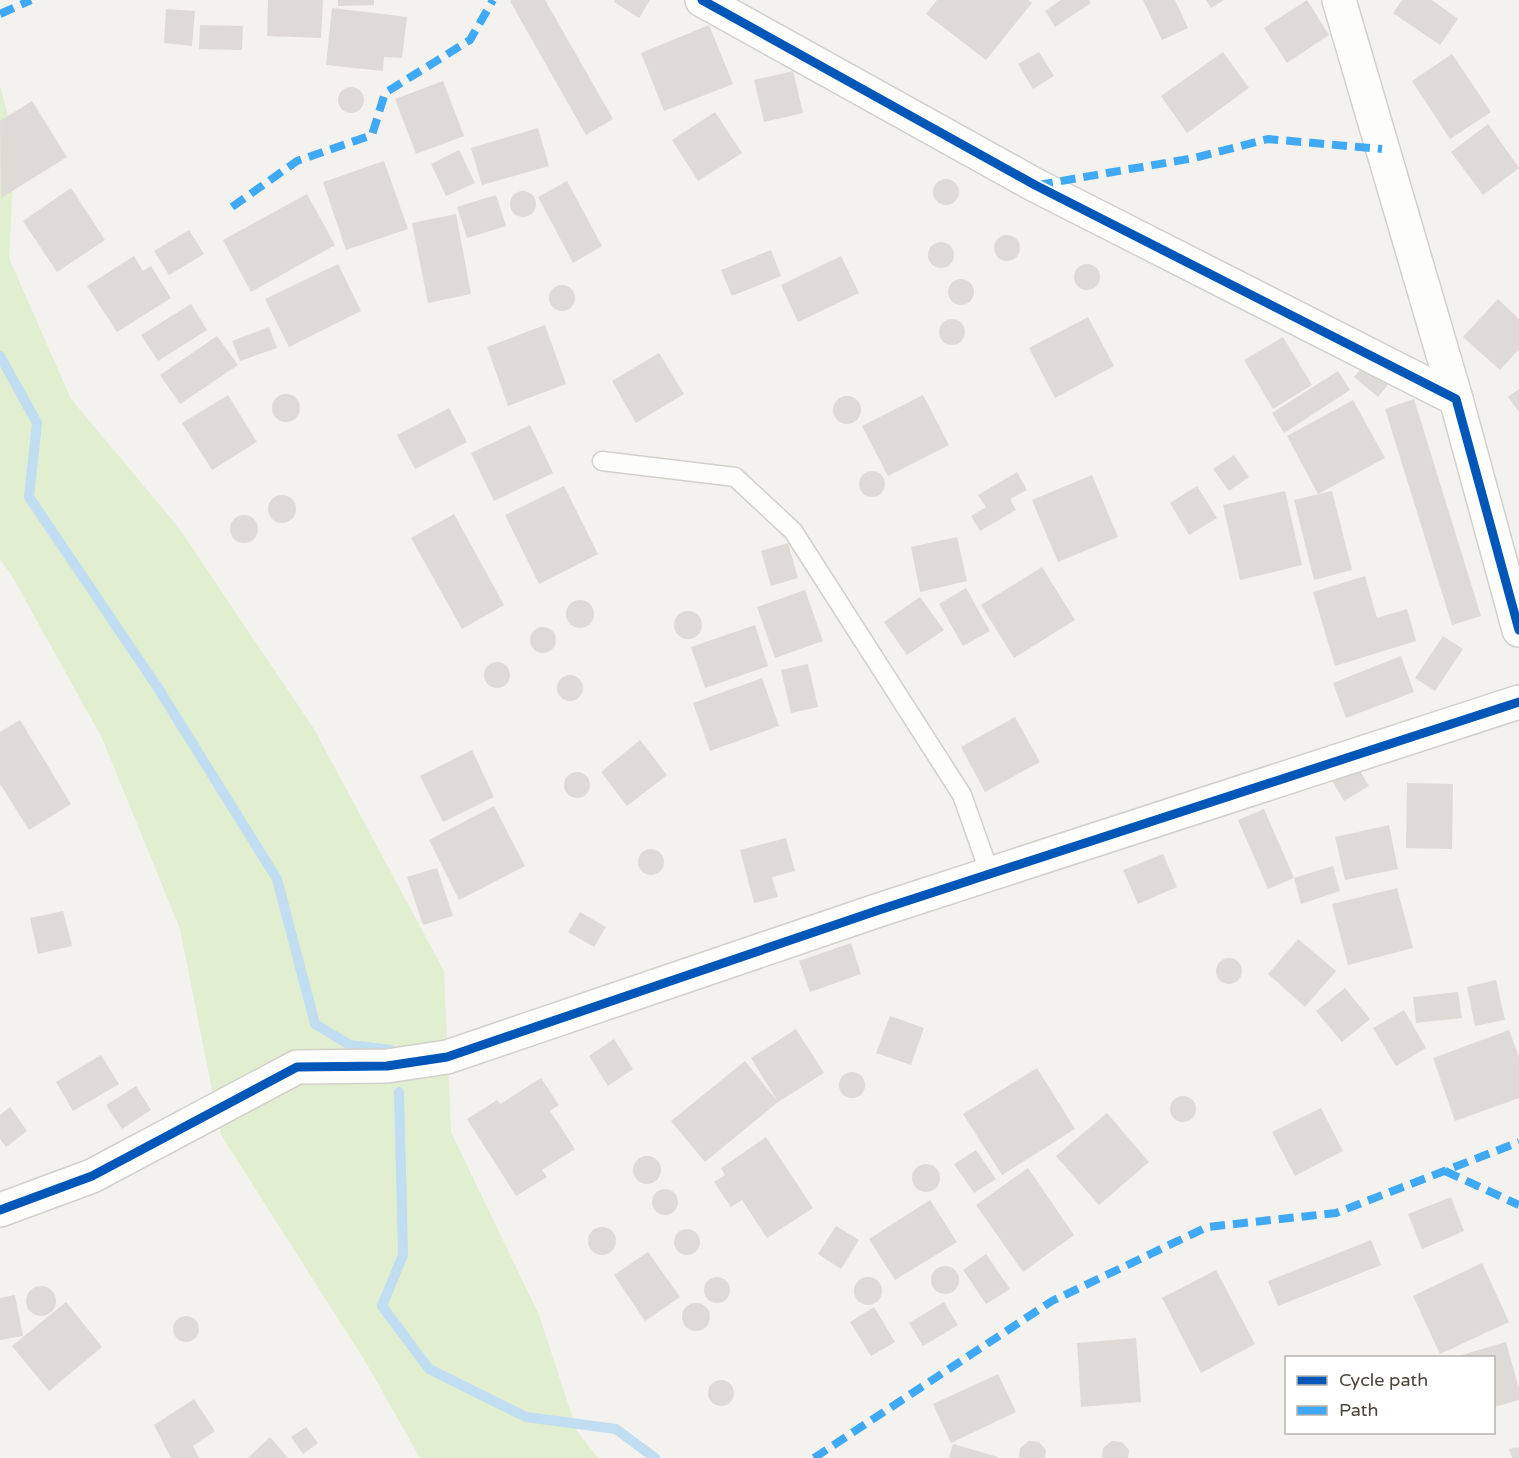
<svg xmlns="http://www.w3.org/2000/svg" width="1519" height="1458" viewBox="0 0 1519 1458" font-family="'Varela Round',sans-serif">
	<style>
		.green { fill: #e1eecf }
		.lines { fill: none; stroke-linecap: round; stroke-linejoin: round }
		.stream { stroke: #c0ddf1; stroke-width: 10 }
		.building { fill: #dedbd6 }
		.service-casing { stroke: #d2d0cb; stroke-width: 21 }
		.minor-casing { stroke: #d2d0cb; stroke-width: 36 }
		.service { stroke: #fdfdfc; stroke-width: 18 }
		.minor { stroke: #fdfdfc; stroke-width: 33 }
		.quiet { stroke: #3fa9f5; stroke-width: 8; stroke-dasharray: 15 8; stroke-linecap: butt }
		.cycleway-casing { stroke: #fff; stroke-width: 13 }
		.cycleway { stroke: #0057b8; stroke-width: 9 }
	</style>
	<rect width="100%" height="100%" fill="#f4f2ee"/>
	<polygon class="green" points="0,86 15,143 9,258 71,399 179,528 314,729 444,971 451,1132 539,1315 577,1431 598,1458 420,1458 368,1366 221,1135 180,929 102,738 12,576 0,559"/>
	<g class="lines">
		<g class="stream">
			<polyline points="0,356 37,423 29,497 158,688 277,879 315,1024 350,1045 391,1050"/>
			<polyline points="399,1092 403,1255 382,1306 429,1369 526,1417 616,1429 655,1458"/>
		</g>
	</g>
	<g class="building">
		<polygon points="268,0 323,0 321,38 267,36"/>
		<polygon points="338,0 374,0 374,5 338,6"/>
		<polygon points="512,0 545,0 613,119 586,135 510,1"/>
		<polygon points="615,0 650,0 639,18 614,2"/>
		<polygon points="937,0 1028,0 1032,3 986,60 926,14"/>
		<polygon points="1061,0 1089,0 1091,3 1055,27 1045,11"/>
		<polygon points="1143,0 1175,0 1188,28 1162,40"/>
		<polygon points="1206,0 1224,0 1211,8"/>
		<polygon points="1307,0 1329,35 1287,63 1264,28"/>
		<polygon points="1402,0 1432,0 1458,19 1440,45 1393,13"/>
		<polygon points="332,8 407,17 402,58 384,57 383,71 326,65"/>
		<polygon points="166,9 195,11 192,46 164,43"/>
		<polygon points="200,25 243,26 242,50 199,49"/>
		<polygon points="709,25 733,84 664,111 641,53"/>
		<polygon points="1039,52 1054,76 1033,89 1018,64"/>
		<polygon points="1223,52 1249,88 1187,133 1161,96"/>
		<polygon points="1452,54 1491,112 1450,139 1412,81"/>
		<polygon points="793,71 803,113 764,122 754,80"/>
		<polygon points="443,81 464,136 416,154 395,99"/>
		<circle cx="351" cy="100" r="13"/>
		<polygon points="32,101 67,157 1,198 0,121"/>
		<polygon points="715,112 742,153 698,181 672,140"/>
		<polygon points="1488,124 1519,168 1483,195 1451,152"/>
		<polygon points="538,128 549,166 482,185 471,148"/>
		<polygon points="459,150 475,183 446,196 431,164"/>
		<polygon points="384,161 408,229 346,250 323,182"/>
		<circle cx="946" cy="192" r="13"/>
		<polygon points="567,181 602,246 573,263 538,197"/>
		<polygon points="71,188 105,240 57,272 23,221"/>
		<circle cx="523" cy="204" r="13"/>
		<polygon points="307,194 335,245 251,292 223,240"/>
		<polygon points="496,195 506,226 467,238 457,207"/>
		<polygon points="456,214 471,294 428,303 412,223"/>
		<polygon points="189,230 204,254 169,275 154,251"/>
		<circle cx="1007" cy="248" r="13"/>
		<circle cx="941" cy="255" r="13"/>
		<polygon points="771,250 781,276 732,296 721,270"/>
		<polygon points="134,256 143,271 151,266 171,298 117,332 87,286"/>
		<polygon points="841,256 859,293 798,322 781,285"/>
		<circle cx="1087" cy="277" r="13"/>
		<polygon points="338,264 361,311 289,347 265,299"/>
		<circle cx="961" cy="292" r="13"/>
		<circle cx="562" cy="298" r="13"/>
		<polygon points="1498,299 1519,319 1519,349 1500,370 1463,337"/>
		<polygon points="191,304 207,330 158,361 141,335"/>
		<polygon points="1088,317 1114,366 1055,398 1029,348"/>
		<circle cx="952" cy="332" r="13"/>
		<polygon points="545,325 566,384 508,406 487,347"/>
		<polygon points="269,327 277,348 240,361 232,341"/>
		<polygon points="217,336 238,365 180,404 160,375"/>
		<polygon points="1283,337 1312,385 1273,409 1244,360"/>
		<polygon points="659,353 684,394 636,423 612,381"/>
		<polygon points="1371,358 1394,377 1378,397 1354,377"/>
		<polygon points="1338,371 1350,390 1284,433 1272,413"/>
		<polygon points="1519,389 1519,412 1508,397"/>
		<circle cx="286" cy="408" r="14"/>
		<polygon points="228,395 257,442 212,470 182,423"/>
		<polygon points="923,395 949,445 888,476 862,426"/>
		<circle cx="847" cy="410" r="14"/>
		<polygon points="1414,399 1481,616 1452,625 1385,409"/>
		<polygon points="1353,400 1385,458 1318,494 1287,436"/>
		<polygon points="449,408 467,442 415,469 397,435"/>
		<polygon points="530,425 553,473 494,501 471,453"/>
		<polygon points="1234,455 1249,477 1229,491 1213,469"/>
		<circle cx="872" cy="484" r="13"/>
		<polygon points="1017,472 1027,490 1010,499 1016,510 980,531 971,516 986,507 978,495"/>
		<polygon points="1092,475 1118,537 1058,562 1032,500"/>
		<polygon points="564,486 598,554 539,584 505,515"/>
		<polygon points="1197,486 1217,518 1189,535 1170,503"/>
		<polygon points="1285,491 1302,565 1240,580 1223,505"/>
		<polygon points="1332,491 1352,570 1314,580 1294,500"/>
		<circle cx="282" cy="509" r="14"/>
		<polygon points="454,514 504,605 462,629 411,538"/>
		<circle cx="244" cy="529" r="14"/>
		<polygon points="957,537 967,581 920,592 911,547"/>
		<polygon points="788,543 798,578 771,586 761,551"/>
		<polygon points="1042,567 1075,620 1014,658 981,605"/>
		<polygon points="1365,576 1377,618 1407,609 1416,641 1335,666 1313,592"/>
		<polygon points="966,588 990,631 963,646 939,604"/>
		<polygon points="805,590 823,641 775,658 757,607"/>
		<polygon points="920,597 944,630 907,655 884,622"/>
		<circle cx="580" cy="614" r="14"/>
		<circle cx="688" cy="625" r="14"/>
		<polygon points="755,625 768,666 705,688 691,647"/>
		<circle cx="543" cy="640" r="13"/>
		<polygon points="1443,636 1463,649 1435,691 1415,678"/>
		<polygon points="1401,656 1414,692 1346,718 1333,683"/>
		<circle cx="497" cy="675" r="13"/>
		<polygon points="808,664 818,707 791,713 781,670"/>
		<circle cx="570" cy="688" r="13"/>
		<polygon points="762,678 779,726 710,751 693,703"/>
		<polygon points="1015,717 1040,762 985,792 961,747"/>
		<polygon points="20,720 71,804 29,830 0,784 0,732"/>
		<polygon points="640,740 667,775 627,806 601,772"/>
		<polygon points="472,750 494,797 443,822 420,776"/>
		<polygon points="1356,764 1369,786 1344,801 1331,779"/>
		<circle cx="577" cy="785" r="13"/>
		<polygon points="1407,783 1453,784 1452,849 1406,848"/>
		<polygon points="494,806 525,866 459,900 429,840"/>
		<polygon points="1264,809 1294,878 1268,889 1238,820"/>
		<polygon points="1389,825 1398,869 1345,880 1335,837"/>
		<polygon points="786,838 795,871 772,877 778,897 754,903 740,850"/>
		<circle cx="651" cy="862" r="13"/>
		<polygon points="1163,854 1177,887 1138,904 1123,870"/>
		<polygon points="1333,866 1340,891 1301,904 1294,878"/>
		<polygon points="437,868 453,916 423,925 407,877"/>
		<polygon points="1397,888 1413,948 1348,965 1332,904"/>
		<polygon points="63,911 72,946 38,954 30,918"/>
		<polygon points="580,912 606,927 594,947 568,932"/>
		<polygon points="1298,939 1336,971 1305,1007 1268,974"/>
		<polygon points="851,943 861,974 810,992 799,961"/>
		<circle cx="1229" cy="971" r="13"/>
		<polygon points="1496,980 1505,1020 1475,1026 1467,987"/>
		<polygon points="1345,988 1370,1019 1342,1042 1316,1011"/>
		<polygon points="1458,992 1462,1018 1416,1023 1413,997"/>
		<polygon points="1404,1010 1426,1048 1396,1066 1373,1028"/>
		<polygon points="890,1016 924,1028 911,1065 876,1053"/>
		<polygon points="796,1029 824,1073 778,1102 705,1162 671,1121 745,1061 778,1102 751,1058"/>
		<polygon points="1509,1030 1519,1057 1519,1098 1455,1121 1433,1058"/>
		<polygon points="614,1039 633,1069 608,1086 589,1056"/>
		<polygon points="101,1055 119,1084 73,1111 56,1082"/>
		<polygon points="1037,1068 1075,1129 1002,1175 963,1114"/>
		<circle cx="852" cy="1085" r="13"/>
		<polygon points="541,1078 559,1105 550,1111 575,1149 542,1170 547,1177 516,1196 467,1119 497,1100 500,1104"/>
		<polygon points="136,1086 151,1110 122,1129 106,1105"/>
		<circle cx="1183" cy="1109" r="13"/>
		<polygon points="10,1107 27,1131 6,1147 0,1139 0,1115"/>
		<polygon points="1321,1108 1343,1151 1295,1176 1272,1132"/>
		<polygon points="1107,1113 1149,1162 1099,1205 1056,1156"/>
		<polygon points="766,1137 813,1208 767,1238 742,1200 731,1207 714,1182 725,1175 721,1168"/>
		<polygon points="976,1150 996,1179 974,1193 954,1164"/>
		<circle cx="647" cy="1170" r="14"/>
		<circle cx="926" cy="1178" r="14"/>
		<polygon points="1028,1168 1074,1235 1023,1272 976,1205"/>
		<circle cx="665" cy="1202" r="13"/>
		<polygon points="1451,1197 1464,1231 1422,1249 1408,1214"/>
		<polygon points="930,1200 957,1242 895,1280 869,1239"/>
		<polygon points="836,1226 859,1240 841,1269 818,1254"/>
		<circle cx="602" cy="1241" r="14"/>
		<circle cx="687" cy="1242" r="13"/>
		<polygon points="1371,1240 1381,1265 1278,1306 1268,1281"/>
		<polygon points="648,1252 680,1297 645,1321 614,1275"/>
		<polygon points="986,1254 1010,1289 986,1304 963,1270"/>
		<polygon points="1482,1263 1509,1322 1440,1354 1413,1296"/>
		<circle cx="945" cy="1280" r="14"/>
		<polygon points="1216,1270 1255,1344 1201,1373 1162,1298"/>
		<circle cx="717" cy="1290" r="13"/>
		<circle cx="868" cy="1291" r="14"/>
		<circle cx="41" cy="1301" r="15"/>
		<polygon points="15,1295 23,1336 0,1340 0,1298"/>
		<polygon points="66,1302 102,1347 49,1391 12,1346"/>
		<polygon points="944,1302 958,1325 923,1346 909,1323"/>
		<circle cx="696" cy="1317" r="14"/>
		<polygon points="874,1307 895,1342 871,1356 850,1322"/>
		<circle cx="186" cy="1329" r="13"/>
		<polygon points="1136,1338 1141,1402 1081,1407 1077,1343"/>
		<polygon points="1506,1342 1519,1389 1519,1400 1494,1407 1494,1358 1455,1357"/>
		<polygon points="998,1374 1016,1412 951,1443 933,1404"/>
		<circle cx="721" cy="1393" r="13"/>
		<polygon points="194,1399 215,1431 193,1446 199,1458 171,1458 154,1425"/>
		<polygon points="306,1427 318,1443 303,1454 291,1437"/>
		<polygon points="270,1437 288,1458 248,1458"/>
		<polygon points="1029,1441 1039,1442 1046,1450 1045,1458 1019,1458 1020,1448"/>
		<polygon points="1112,1441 1122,1442 1129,1450 1128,1458 1102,1458 1103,1448"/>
		<polygon points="953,1444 998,1457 998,1458 949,1458"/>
		<polygon points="1519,1447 1519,1458 1512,1458 1509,1449"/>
	</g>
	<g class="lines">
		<defs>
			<polyline id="service" points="602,461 735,477 793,531 962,795 990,874"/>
			<g id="minor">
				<polyline points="702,0 1035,185 1456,399 1519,630"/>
				<polyline points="1339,0 1456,399"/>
				<polyline points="0,1210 92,1176 297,1067 387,1066 447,1057 879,910 1519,702"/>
			</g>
		</defs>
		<use href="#service" class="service-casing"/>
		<use href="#minor" class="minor-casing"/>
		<use href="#service" class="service"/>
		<use href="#minor" class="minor"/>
		<g class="quiet">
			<polyline points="0,14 31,0"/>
			<polyline points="1038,185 1194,158 1268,139 1382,149"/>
			<polyline points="232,207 297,161 372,135 385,93 470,40 493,0"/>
			<polyline points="1445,1171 1519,1205"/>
			<polyline points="814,1458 1052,1301 1207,1227 1336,1213 1519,1142"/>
		</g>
		<defs>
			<g id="cycleway">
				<polyline points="702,0 1035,185 1456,399 1519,630"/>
				<polyline points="0,1210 92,1176 297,1067 387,1066 447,1057 879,910 1519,702"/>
			</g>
		</defs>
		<use href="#cycleway" class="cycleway-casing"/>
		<use href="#cycleway" class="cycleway"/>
	</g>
	<rect x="1285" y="1356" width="210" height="78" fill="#ffffff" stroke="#b7b4b0" stroke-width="1.5"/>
	<rect x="1297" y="1376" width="30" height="9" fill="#0057b8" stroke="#b7b4b0" stroke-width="1.5"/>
	<text x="1339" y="1386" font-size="18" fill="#4b4439">Cycle path</text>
	<rect x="1297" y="1406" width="30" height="9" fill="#3fa9f5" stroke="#b7b4b0" stroke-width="1.5"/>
	<text x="1339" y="1416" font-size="18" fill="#4b4439">Path</text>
</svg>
